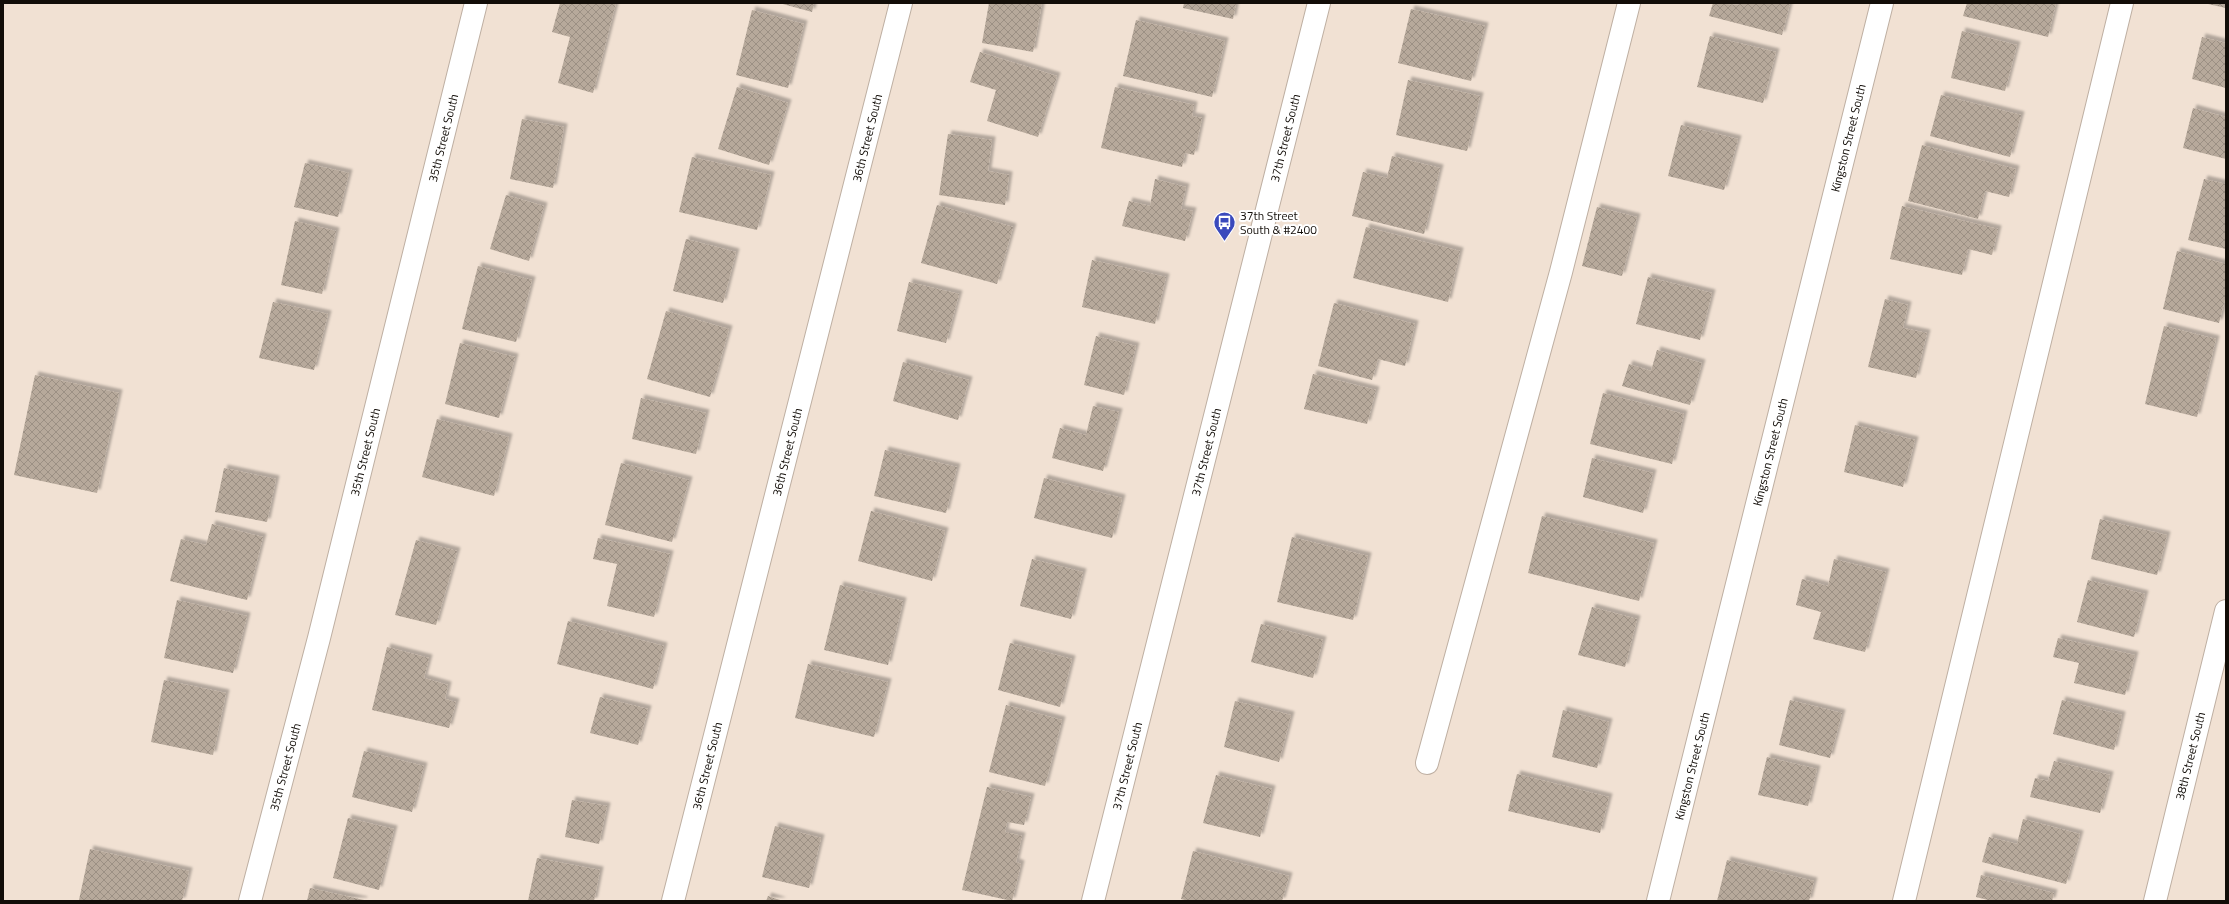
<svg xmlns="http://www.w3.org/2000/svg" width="2229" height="904" viewBox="0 0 2229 904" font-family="'Titillium Web',sans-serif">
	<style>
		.building { fill: url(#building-cross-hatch); filter: url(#shadow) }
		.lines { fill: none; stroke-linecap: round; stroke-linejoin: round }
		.minor-casing { stroke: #beafa2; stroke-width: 24 }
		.minor { stroke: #fff; stroke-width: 22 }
		.labels { text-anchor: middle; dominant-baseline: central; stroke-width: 4; stroke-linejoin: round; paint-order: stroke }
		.street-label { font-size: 12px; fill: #120d08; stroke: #fff }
		.poi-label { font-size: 12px; fill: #120d08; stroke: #fff; text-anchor: start }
	</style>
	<defs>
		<pattern id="building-cross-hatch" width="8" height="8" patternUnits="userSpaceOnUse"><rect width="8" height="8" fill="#b7a99b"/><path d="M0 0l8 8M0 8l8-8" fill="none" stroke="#9c9084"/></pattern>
		<filter id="shadow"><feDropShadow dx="3.5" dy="-3.5" stdDeviation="1" flood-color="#0004"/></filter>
	</defs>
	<rect width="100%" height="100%" fill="#f1e1d3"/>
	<g class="building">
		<polygon points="560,3 616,3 593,93 558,83 570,37 552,32"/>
		<polygon points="779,3 814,3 812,12"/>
		<polygon points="989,3 1042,3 1033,52 982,43"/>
		<polygon points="1184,3 1236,3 1233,19 1183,8"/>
		<polygon points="1713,3 1739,5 1740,3 1790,3 1782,35 1709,16"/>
		<polygon points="1967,3 2056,3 2048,37 1963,16"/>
		<polygon points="2208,3 2226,3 2226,8 2208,4"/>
		<polygon points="1411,9 1485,26 1471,81 1398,63"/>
		<polygon points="752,10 804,24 788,88 736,75"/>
		<polygon points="1136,20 1225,41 1212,97 1123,76"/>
		<polygon points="1962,31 2017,45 2005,91 1951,78"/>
		<polygon points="1710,36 1776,52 1763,103 1697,87"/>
		<polygon points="2202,37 2226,43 2226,88 2192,79"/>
		<polygon points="980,52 1057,76 1038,137 987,121 996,90 970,82"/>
		<polygon points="1408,80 1480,96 1467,151 1396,135"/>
		<polygon points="737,87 788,103 769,165 718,149"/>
		<polygon points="1115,87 1194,105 1192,116 1202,118 1194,155 1185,153 1182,167 1101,148"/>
		<polygon points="1941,95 2021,115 2010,157 1930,136"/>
		<polygon points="2193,108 2226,117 2226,159 2183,148"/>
		<polygon points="522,119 564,127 553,188 510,179"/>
		<polygon points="1681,125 1738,139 1724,190 1668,176"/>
		<polygon points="948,134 992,140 988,171 1009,175 1005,205 939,195"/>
		<polygon points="1922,145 2016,169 2009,197 1985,191 1978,219 1908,201"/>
		<polygon points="1392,156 1440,168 1424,234 1352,216 1363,172 1387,178"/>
		<polygon points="692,157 771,175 757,230 679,212"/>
		<polygon points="305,163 349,173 338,217 294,207"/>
		<polygon points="1155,179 1186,187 1181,209 1193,211 1185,241 1122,226 1129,201 1150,206"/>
		<polygon points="2204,179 2226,184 2226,249 2188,240"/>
		<polygon points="506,195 544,206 529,261 490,249"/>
		<polygon points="937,205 1013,227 997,284 921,263"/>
		<polygon points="1902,206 1998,229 1992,255 1968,249 1962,275 1890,259"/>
		<polygon points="1597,207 1637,217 1622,276 1582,266"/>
		<polygon points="295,221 336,231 322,294 281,285"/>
		<polygon points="1366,227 1460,251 1448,302 1353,278"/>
		<polygon points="686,239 736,252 723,303 673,291"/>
		<polygon points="2177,251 2226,264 2226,295 2219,323 2163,309"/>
		<polygon points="1092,260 1166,277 1155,324 1082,307"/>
		<polygon points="478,266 532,280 516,342 462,329"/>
		<polygon points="1648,277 1712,293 1700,340 1636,324"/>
		<polygon points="909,282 959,294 946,343 897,331"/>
		<polygon points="1885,299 1908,305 1903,328 1927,333 1916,378 1868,367"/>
		<polygon points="273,302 328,314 314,370 259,358"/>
		<polygon points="1334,303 1415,324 1405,366 1378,359 1372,380 1318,366"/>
		<polygon points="666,311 729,329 710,397 647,379"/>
		<polygon points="2164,326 2216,339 2197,417 2145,404"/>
		<polygon points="1096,336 1136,346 1124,395 1084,385"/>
		<polygon points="460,343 515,357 499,418 445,404"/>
		<polygon points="1657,350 1702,363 1690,405 1622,386 1629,364 1651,371"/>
		<polygon points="903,362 969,380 958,420 893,401"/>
		<polygon points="1313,374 1376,390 1367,424 1304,409"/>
		<polygon points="35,375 119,393 97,493 14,475"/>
		<polygon points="1603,393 1684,414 1672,464 1590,444"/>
		<polygon points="641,398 706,413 696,454 632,439"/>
		<polygon points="1093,406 1119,412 1103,471 1052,458 1060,428 1086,435"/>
		<polygon points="437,419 509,437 494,496 422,477"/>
		<polygon points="1855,425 1915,440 1903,487 1844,472"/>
		<polygon points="885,450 957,467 946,513 874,496"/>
		<polygon points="1592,458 1653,473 1643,513 1583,497"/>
		<polygon points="621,463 689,480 672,542 605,525"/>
		<polygon points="224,468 276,479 267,522 215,512"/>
		<polygon points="1044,478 1122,498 1112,538 1034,518"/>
		<polygon points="871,511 945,531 932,581 858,561"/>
		<polygon points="1542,516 1654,543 1639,601 1528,573"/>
		<polygon points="2100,519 2167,535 2157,575 2091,559"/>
		<polygon points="212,524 263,537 247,600 170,581 181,539 206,545"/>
		<polygon points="1292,537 1368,556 1353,620 1277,602"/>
		<polygon points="598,538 670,554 654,617 607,606 617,564 593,559"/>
		<polygon points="416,540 457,551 436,625 395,615"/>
		<polygon points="1032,559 1083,572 1071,619 1020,606"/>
		<polygon points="1834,559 1886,572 1865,652 1813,639 1821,612 1796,605 1802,579 1828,586"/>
		<polygon points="2088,580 2145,594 2134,637 2077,622"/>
		<polygon points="840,585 903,601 888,665 824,650"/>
		<polygon points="177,600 247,616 233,673 164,658"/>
		<polygon points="1592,607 1637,619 1625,667 1578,655"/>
		<polygon points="568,621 664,646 653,689 557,664"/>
		<polygon points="1261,624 1323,640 1313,678 1251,662"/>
		<polygon points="2058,638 2135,655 2125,695 2074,683 2079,663 2053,657"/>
		<polygon points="1010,643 1072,659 1060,707 998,690"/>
		<polygon points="387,647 429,658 424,678 448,685 445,699 456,702 449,728 372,710"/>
		<polygon points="808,664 888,682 874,737 795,718"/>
		<polygon points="164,680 226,693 213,755 151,742"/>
		<polygon points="600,697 648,709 638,745 590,733"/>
		<polygon points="1790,700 1842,713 1830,758 1779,745"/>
		<polygon points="2062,700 2122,715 2114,750 2053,734"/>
		<polygon points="1235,701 1291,715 1279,762 1224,747"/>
		<polygon points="1006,705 1062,720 1045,786 989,772"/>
		<polygon points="1563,710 1609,722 1597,768 1552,757"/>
		<polygon points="364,751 424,766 412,812 352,797"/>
		<polygon points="1767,757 1817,769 1808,806 1758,795"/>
		<polygon points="2054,761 2110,775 2100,813 2030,797 2035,778 2048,781"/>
		<polygon points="1517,774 1609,797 1600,833 1508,811"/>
		<polygon points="1216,775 1272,789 1260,837 1203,823"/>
		<polygon points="987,787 1031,797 1024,825 1007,822 1005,832 1022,836 1016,862 1021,864 1012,901 962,890"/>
		<polygon points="572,800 607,806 599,844 565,837"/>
		<polygon points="348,818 394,829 379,890 333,878"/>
		<polygon points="2023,819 2080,834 2066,884 1982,862 1989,837 2017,844"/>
		<polygon points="775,826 821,838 809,888 762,877"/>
		<polygon points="90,849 189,871 182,901 79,900"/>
		<polygon points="1193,851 1289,876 1282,901 1188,901 1181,899"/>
		<polygon points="537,858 600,870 594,901 528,901"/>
		<polygon points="1727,860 1814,881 1809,901 1717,901"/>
		<polygon points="1981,875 2054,893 2052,901 1992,901 1976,897"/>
		<polygon points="310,888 364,900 364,901 307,901"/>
		<polygon points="768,896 783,901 766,901"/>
	</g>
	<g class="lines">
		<defs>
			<g id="minor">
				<polyline points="1427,763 1561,272 1629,3"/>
				<polyline points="250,901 319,638 476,3"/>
				<polyline points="673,901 901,3"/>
				<polyline points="1093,901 1319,3"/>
				<polyline points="1658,901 1882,3"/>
				<polyline points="1904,901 2122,3"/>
				<polyline points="2155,901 2226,611"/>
			</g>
		</defs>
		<use href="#minor" class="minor-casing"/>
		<use href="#minor" class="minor"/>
	</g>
	<defs>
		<symbol id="bus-pin" viewBox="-11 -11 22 30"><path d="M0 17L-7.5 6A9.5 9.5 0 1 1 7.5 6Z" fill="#3a49bc" stroke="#fff"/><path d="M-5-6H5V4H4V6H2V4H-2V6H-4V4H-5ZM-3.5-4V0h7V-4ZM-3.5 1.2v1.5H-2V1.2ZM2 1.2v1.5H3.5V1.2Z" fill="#fff"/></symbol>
	</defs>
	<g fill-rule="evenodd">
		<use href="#bus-pin" x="1212" y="210" width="25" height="34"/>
	</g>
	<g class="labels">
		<g class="street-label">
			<text transform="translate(443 138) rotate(-76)">35th Street South</text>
			<text transform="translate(867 138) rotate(-76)">36th Street South</text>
			<text transform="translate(1285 138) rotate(-76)">37th Street South</text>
			<text transform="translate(1848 138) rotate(-76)">Kingston Street South</text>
			<text transform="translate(365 452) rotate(-76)">35th Street South</text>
			<text transform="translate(787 452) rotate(-76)">36th Street South</text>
			<text transform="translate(1206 452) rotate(-76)">37th Street South</text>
			<text transform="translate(1770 452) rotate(-76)">Kingston Street South</text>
			<text transform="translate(2190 756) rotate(-76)">38th Street South</text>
			<text transform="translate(707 766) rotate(-76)">36th Street South</text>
			<text transform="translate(1127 766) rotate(-76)">37th Street South</text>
			<text transform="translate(1692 766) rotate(-76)">Kingston Street South</text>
			<text transform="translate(285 767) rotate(-75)">35th Street South</text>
		</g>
		<g class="poi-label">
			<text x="1240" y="215">37th Street<tspan x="1240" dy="14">South &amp; #2400</tspan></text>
		</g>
	</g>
	<rect width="2229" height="904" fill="none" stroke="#120d08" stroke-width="8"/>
</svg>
